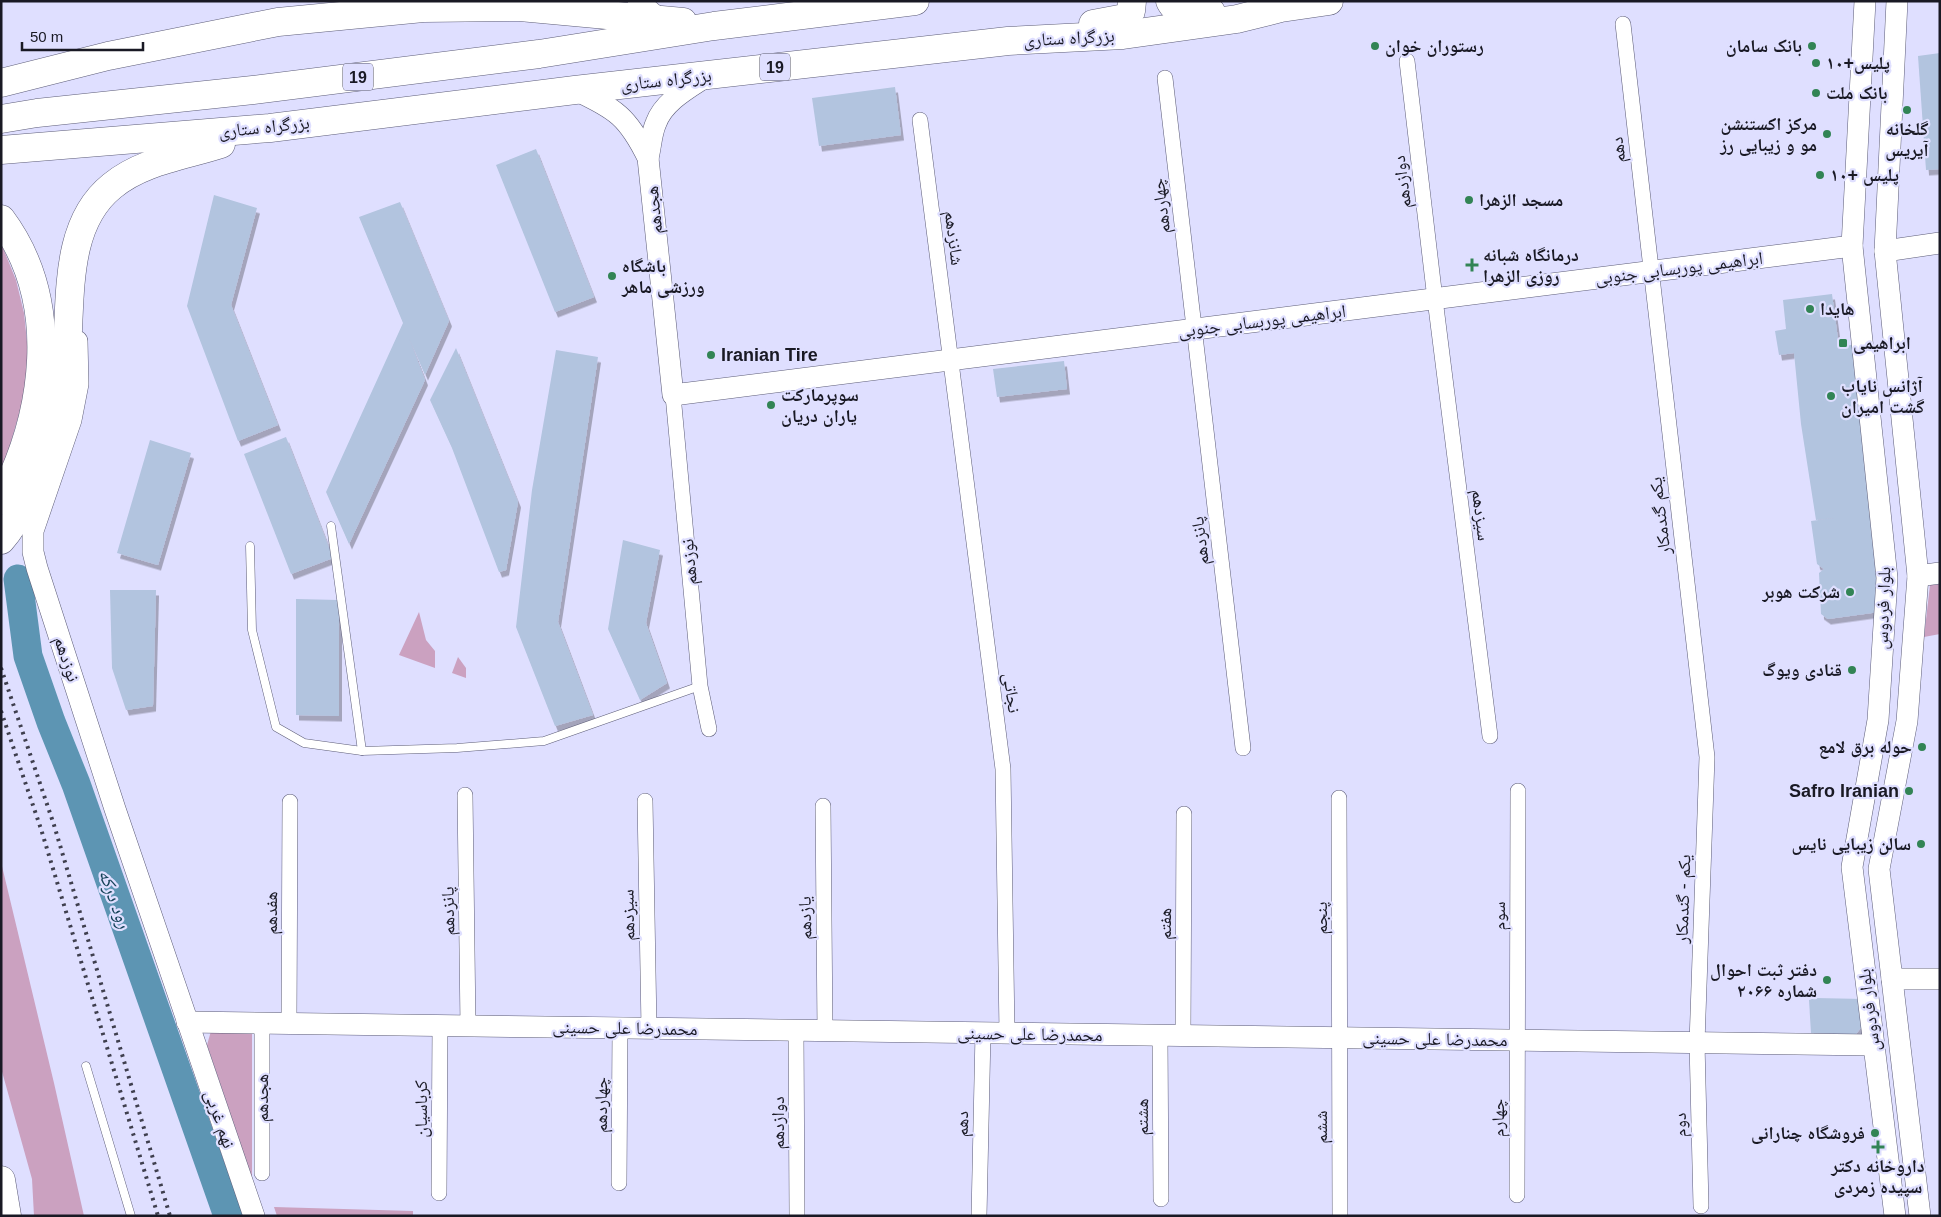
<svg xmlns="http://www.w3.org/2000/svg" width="1941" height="1217" viewBox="0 0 1941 1217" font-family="Arial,'Noto Naskh Arabic',sans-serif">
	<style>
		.green { fill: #cba1c0 }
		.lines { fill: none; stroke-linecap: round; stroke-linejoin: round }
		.river { stroke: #5d95b3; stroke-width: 29 }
		.building { fill: #b2c4df; filter: url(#shadow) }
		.lane-casing { stroke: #5d5d78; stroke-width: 9 }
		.street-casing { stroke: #5d5d78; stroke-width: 16 }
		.secondary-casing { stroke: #5d5d78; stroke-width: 22 }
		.highway-casing { stroke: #5d5d78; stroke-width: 29 }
		.lane { stroke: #fff; stroke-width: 8 }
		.street { stroke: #fff; stroke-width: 15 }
		.secondary { stroke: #fff; stroke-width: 21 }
		.highway { stroke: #fff; stroke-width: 28 }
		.rail { stroke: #3f3f4e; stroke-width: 4; stroke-dasharray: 2.5 5; stroke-linecap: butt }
		.poi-dot { fill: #328455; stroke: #dfdfff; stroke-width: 2 }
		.labels { text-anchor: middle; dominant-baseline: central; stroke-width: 4.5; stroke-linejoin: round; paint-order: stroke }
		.shield { fill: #dfdfff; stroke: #545466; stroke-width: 1 }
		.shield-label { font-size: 16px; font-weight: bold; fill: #191924 }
		.street-label { font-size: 18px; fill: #191924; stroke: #dfdfff }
		.poi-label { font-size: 18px; font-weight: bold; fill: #191924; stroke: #dfdfff; text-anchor: start }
		.water-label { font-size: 19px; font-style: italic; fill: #154359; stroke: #dfdfff }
	</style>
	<defs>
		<filter id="shadow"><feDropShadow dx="3" dy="5.5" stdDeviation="0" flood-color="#0004"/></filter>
	</defs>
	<rect width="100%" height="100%" fill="#dfdfff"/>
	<g class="green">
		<polygon points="1,243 16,280 24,313 28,352 25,393 1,477"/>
		<polygon points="1940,584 1940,634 1924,637 1930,585"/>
		<polygon points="419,612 426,640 435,651 435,668 399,655"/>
		<polygon points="458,657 466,668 466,678 452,673"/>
		<polygon points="1,862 54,1083 84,1216 34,1216 32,1179 1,1068"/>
		<polygon points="252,1028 252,1178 207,1045 211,1031"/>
		<polygon points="274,1207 413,1211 413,1216 277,1216"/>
	</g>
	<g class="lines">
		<polyline class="river" points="18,579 28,656 51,722 76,784 228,1216"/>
	</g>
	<g class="building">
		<polygon points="1940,53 1940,169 1926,170 1918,56"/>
		<polygon points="895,87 901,135 819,146 812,98"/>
		<polygon points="536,149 594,297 555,312 496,165"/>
		<polygon points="214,195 257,208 231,305 278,425 238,441 187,306"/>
		<polygon points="400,202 449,321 425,375 409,338 425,380 349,544 326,492 403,323 359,217"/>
		<polygon points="1832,294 1839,347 1857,344 1879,612 1828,619 1821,614 1819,573 1824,569 1817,564 1811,521 1834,518 1816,520 1801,424 1794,353 1779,355 1775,331 1786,329 1783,300"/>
		<polygon points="456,348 518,502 506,570 499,572 452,448 430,400"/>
		<polygon points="556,350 598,357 558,622 593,715 555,726 516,627 532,490"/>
		<polygon points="1064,361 1067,389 997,397 993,369"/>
		<polygon points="286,437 333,558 291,574 244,454"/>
		<polygon points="150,440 191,453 158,565 117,553"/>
		<polygon points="623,540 660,550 646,623 667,683 640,700 608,629"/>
		<polygon points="110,590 156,590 153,706 126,710 112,668"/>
		<polygon points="296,599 339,600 339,716 296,715"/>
		<polygon points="1815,998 1864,999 1864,1024 1856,1034 1811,1033 1809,1000"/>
	</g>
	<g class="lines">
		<defs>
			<g id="lane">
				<polyline points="331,526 362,751"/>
				<polyline points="250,546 252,630 276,727 304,743 362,751 457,748 544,741 700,686"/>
				<polyline points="86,1066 131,1216"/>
			</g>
			<g id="street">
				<polyline points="1623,24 1707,757 1697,1043 1701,1206"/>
				<polyline points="1407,61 1435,299 1490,736"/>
				<polyline points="1165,78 1243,748"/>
				<polyline points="920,120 1003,769 1007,1033"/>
				<polyline points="673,395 700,686 709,729"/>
				<polyline points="465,795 468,1026"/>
				<polyline points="1339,798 1340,1216"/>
				<polyline points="645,801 649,1028"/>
				<polyline points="823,806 825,1031"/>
				<polyline points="289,1023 290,802"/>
				<polyline points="796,1030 797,1216"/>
				<polyline points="1160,1035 1161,1199"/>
				<polyline points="1183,1036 1184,814"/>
				<polyline points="262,1173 262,1023"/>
				<polyline points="619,1183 620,1028"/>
				<polyline points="439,1193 440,1025"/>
				<polyline points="1517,1195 1518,791"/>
				<polyline points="979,1216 983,1033"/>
			</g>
			<g id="secondary">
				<polyline points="638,1 658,18"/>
				<polyline points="1865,1 1852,246 1887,578 1878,720 1852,867 1895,1216"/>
				<polyline points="1897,1 1885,251 1918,576 1907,721 1879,869 1920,1216"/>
				<path d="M 575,90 C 616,109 628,117 648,158 L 673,395 L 1852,246"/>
				<path d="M 648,158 C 651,147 651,134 656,123 C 664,101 689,88 707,76"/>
				<polyline points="1885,251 1940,243"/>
				<polyline points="77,341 78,384 71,420 33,531 33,552 37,568 115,809 254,1216"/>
				<polyline points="1918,576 1940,573"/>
				<polyline points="1892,979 1940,979"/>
				<polyline points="187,1022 1873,1045"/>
			</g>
			<g id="highway">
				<path d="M 1170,1 C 1178,17 1196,13 1211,12"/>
				<polyline points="1093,24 1125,18 1131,11 1132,1"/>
				<polyline points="1,83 108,56 278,22 423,8 520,7 683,22"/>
				<polyline points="1,119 37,113 253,90 539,54 714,26 915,1"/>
				<polyline points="1,150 270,128 575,90 1008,41 1123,35 1237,19 1281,8 1329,1"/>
				<path d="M 1,219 C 63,302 46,415 1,501"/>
				<path d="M 1,540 C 34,503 60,410 66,360 C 72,303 62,226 112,186 C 142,161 184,156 221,144"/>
				<polyline points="1,1180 7,1216"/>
			</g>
		</defs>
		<use href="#lane" class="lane-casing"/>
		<use href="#street" class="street-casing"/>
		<use href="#secondary" class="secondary-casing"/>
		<use href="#highway" class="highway-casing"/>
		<use href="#lane" class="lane"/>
		<use href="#street" class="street"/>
		<use href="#secondary" class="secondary"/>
		<use href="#highway" class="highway"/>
		<g class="rail">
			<polyline points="1,668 54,825 170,1216"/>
			<polyline points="1,711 41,829 158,1216"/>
		</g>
	</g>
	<g class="poi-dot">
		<circle cx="1375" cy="46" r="5"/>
		<circle cx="1812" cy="46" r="5"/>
		<circle cx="1816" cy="63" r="5"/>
		<circle cx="1816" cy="93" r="5"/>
		<circle cx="1907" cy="110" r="5"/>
		<circle cx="1827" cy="134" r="5"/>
		<circle cx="1820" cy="175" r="5"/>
		<circle cx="1469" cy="200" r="5"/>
		<path d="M1469.5 257.5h5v5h5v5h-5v5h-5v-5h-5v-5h5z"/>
		<circle cx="612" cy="276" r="5"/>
		<circle cx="1810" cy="309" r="5"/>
		<rect x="1838" y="338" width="10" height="10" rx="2.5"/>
		<circle cx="711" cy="355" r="5"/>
		<circle cx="1831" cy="396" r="5"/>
		<circle cx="771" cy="405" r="5"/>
		<circle cx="1850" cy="592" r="5"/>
		<circle cx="1852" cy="670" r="5"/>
		<circle cx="1922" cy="747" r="5"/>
		<circle cx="1909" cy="791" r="5"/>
		<circle cx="1921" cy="844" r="5"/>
		<circle cx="1827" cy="980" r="5"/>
		<circle cx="1875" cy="1133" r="5"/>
		<path d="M1875.5 1139.5h5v5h5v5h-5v5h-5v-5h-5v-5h5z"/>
	</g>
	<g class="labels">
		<g class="shield">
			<rect x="760" y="53.5" width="30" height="27" rx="4"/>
			<rect x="343" y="63.5" width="30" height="27" rx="4"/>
		</g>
		<g class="shield-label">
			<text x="775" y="67">19</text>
			<text x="358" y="77">19</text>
		</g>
		<g class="street-label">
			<text transform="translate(1069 38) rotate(-3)">بزرگراه ستاری</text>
			<text transform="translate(666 80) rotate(-6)">بزرگراه ستاری</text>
			<text transform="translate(264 127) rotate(-6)">بزرگراه ستاری</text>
			<text transform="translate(1618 150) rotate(-97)">دهم</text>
			<text transform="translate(1402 182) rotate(-97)">دوازدهم</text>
			<text transform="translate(1161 206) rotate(-97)">چهاردهم</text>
			<text transform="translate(654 210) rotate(-96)">هجدهم</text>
			<text transform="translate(954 238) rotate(83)">شانزدهم</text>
			<text transform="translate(1679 268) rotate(-7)">ابراهیمی پوربسابی جنوبی</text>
			<text transform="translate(1262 321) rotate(-7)">ابراهیمی پوربسابی جنوبی</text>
			<text transform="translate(1481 515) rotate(83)">سیزدهم</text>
			<text transform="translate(1660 516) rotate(-97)">یکم گندمکار</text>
			<text transform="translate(1200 541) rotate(-97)">پانزدهم</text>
			<text transform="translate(689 562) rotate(-95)">نوزدهم</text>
			<text transform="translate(1883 608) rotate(-88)">بلوار فردوس</text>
			<text transform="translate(67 659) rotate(72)">نوزدهم</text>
			<text transform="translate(1012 693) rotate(83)">نجاتی</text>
			<text transform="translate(1683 899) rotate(-88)">یکم - گندمکار</text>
			<text transform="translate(448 911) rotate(-91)">پانزدهم</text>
			<text transform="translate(271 913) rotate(-90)">هفدهم</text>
			<text transform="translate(628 915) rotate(-91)">سیزدهم</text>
			<text transform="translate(1499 916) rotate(-90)">سوم</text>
			<text transform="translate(805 918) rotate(-91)">یازدهم</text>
			<text transform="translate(1321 918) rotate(-90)">پنجم</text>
			<text transform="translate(1165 924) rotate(-90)">هفتم</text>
			<text transform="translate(1869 1010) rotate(-97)">بلوار فردوس</text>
			<text transform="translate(625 1028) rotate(1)">محمدرضا علی حسینی</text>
			<text transform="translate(1030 1034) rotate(1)">محمدرضا علی حسینی</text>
			<text transform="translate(1435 1039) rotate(1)">محمدرضا علی حسینی</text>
			<text transform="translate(262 1098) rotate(-90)">هجدهم</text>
			<text transform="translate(601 1105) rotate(-90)">چهاردهم</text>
			<text transform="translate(421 1109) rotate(-90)">کرباسیان</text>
			<text transform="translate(1142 1117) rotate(-90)">هشتم</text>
			<text transform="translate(1498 1118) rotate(-90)">چهارم</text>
			<text transform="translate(220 1119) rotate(71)">نهم غربی</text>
			<text transform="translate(778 1123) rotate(-90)">دوازدهم</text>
			<text transform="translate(962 1124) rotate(-89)">دهم</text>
			<text transform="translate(1680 1125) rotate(-91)">دوم</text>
			<text transform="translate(1321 1127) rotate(-90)">ششم</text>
		</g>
		<g class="poi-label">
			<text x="1385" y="46">رستوران خوان</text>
			<text x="1802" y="46" text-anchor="end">بانک سامان</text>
			<text x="1826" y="63">پلیس+١٠</text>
			<text x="1826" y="93">بانک ملت</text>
			<text x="1817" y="124" text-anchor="end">مرکز اکستنشن<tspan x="1817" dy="21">مو و زیبایی رز</tspan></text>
			<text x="1907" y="129" text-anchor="middle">گلخانه<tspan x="1907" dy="21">آیریس</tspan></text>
			<text x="1830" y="175">پلیس +۱۰</text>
			<text x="1479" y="200">مسجد الزهرا</text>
			<text x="1483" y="255">درمانگاه شبانه<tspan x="1483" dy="21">روزی الزهرا</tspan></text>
			<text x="622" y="266">باشگاه<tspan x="622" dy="21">ورزشی ماهر</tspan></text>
			<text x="1820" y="309">هایدا</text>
			<text x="1853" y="343">ابراهیمی</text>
			<text x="721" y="355">Iranian Tire</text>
			<text x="1841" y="386">آژانس نایاب<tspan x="1841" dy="21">گشت امیران</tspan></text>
			<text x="781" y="395">سوپرمارکت<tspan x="781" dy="21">یاران دریان</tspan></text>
			<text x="1840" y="592" text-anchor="end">شرکت هوبر</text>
			<text x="1842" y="670" text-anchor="end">قنادی ویوگ</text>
			<text x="1912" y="747" text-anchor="end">حوله برق لامع</text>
			<text x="1899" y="791" text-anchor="end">Safro Iranian</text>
			<text x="1911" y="844" text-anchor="end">سالن زیبایی نایس</text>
			<text x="1817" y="970" text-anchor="end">دفتر ثبت احوال<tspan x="1817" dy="21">شماره ۲۰۶۶</tspan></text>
			<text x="1865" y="1133" text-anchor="end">فروشگاه چنارانی</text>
			<text x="1878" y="1166" text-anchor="middle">داروخانه دکتر<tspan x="1878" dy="21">سپیده زمردی</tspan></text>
		</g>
		<g class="water-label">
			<text transform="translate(115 899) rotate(70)">رود درکه</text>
		</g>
	</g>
	<rect width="1941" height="1217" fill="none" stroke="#191924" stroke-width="5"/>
	<path d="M22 42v8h121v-8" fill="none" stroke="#191924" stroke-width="2.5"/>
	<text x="30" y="42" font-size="15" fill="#191924" stroke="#dfdfff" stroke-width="4" paint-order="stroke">50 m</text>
</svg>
